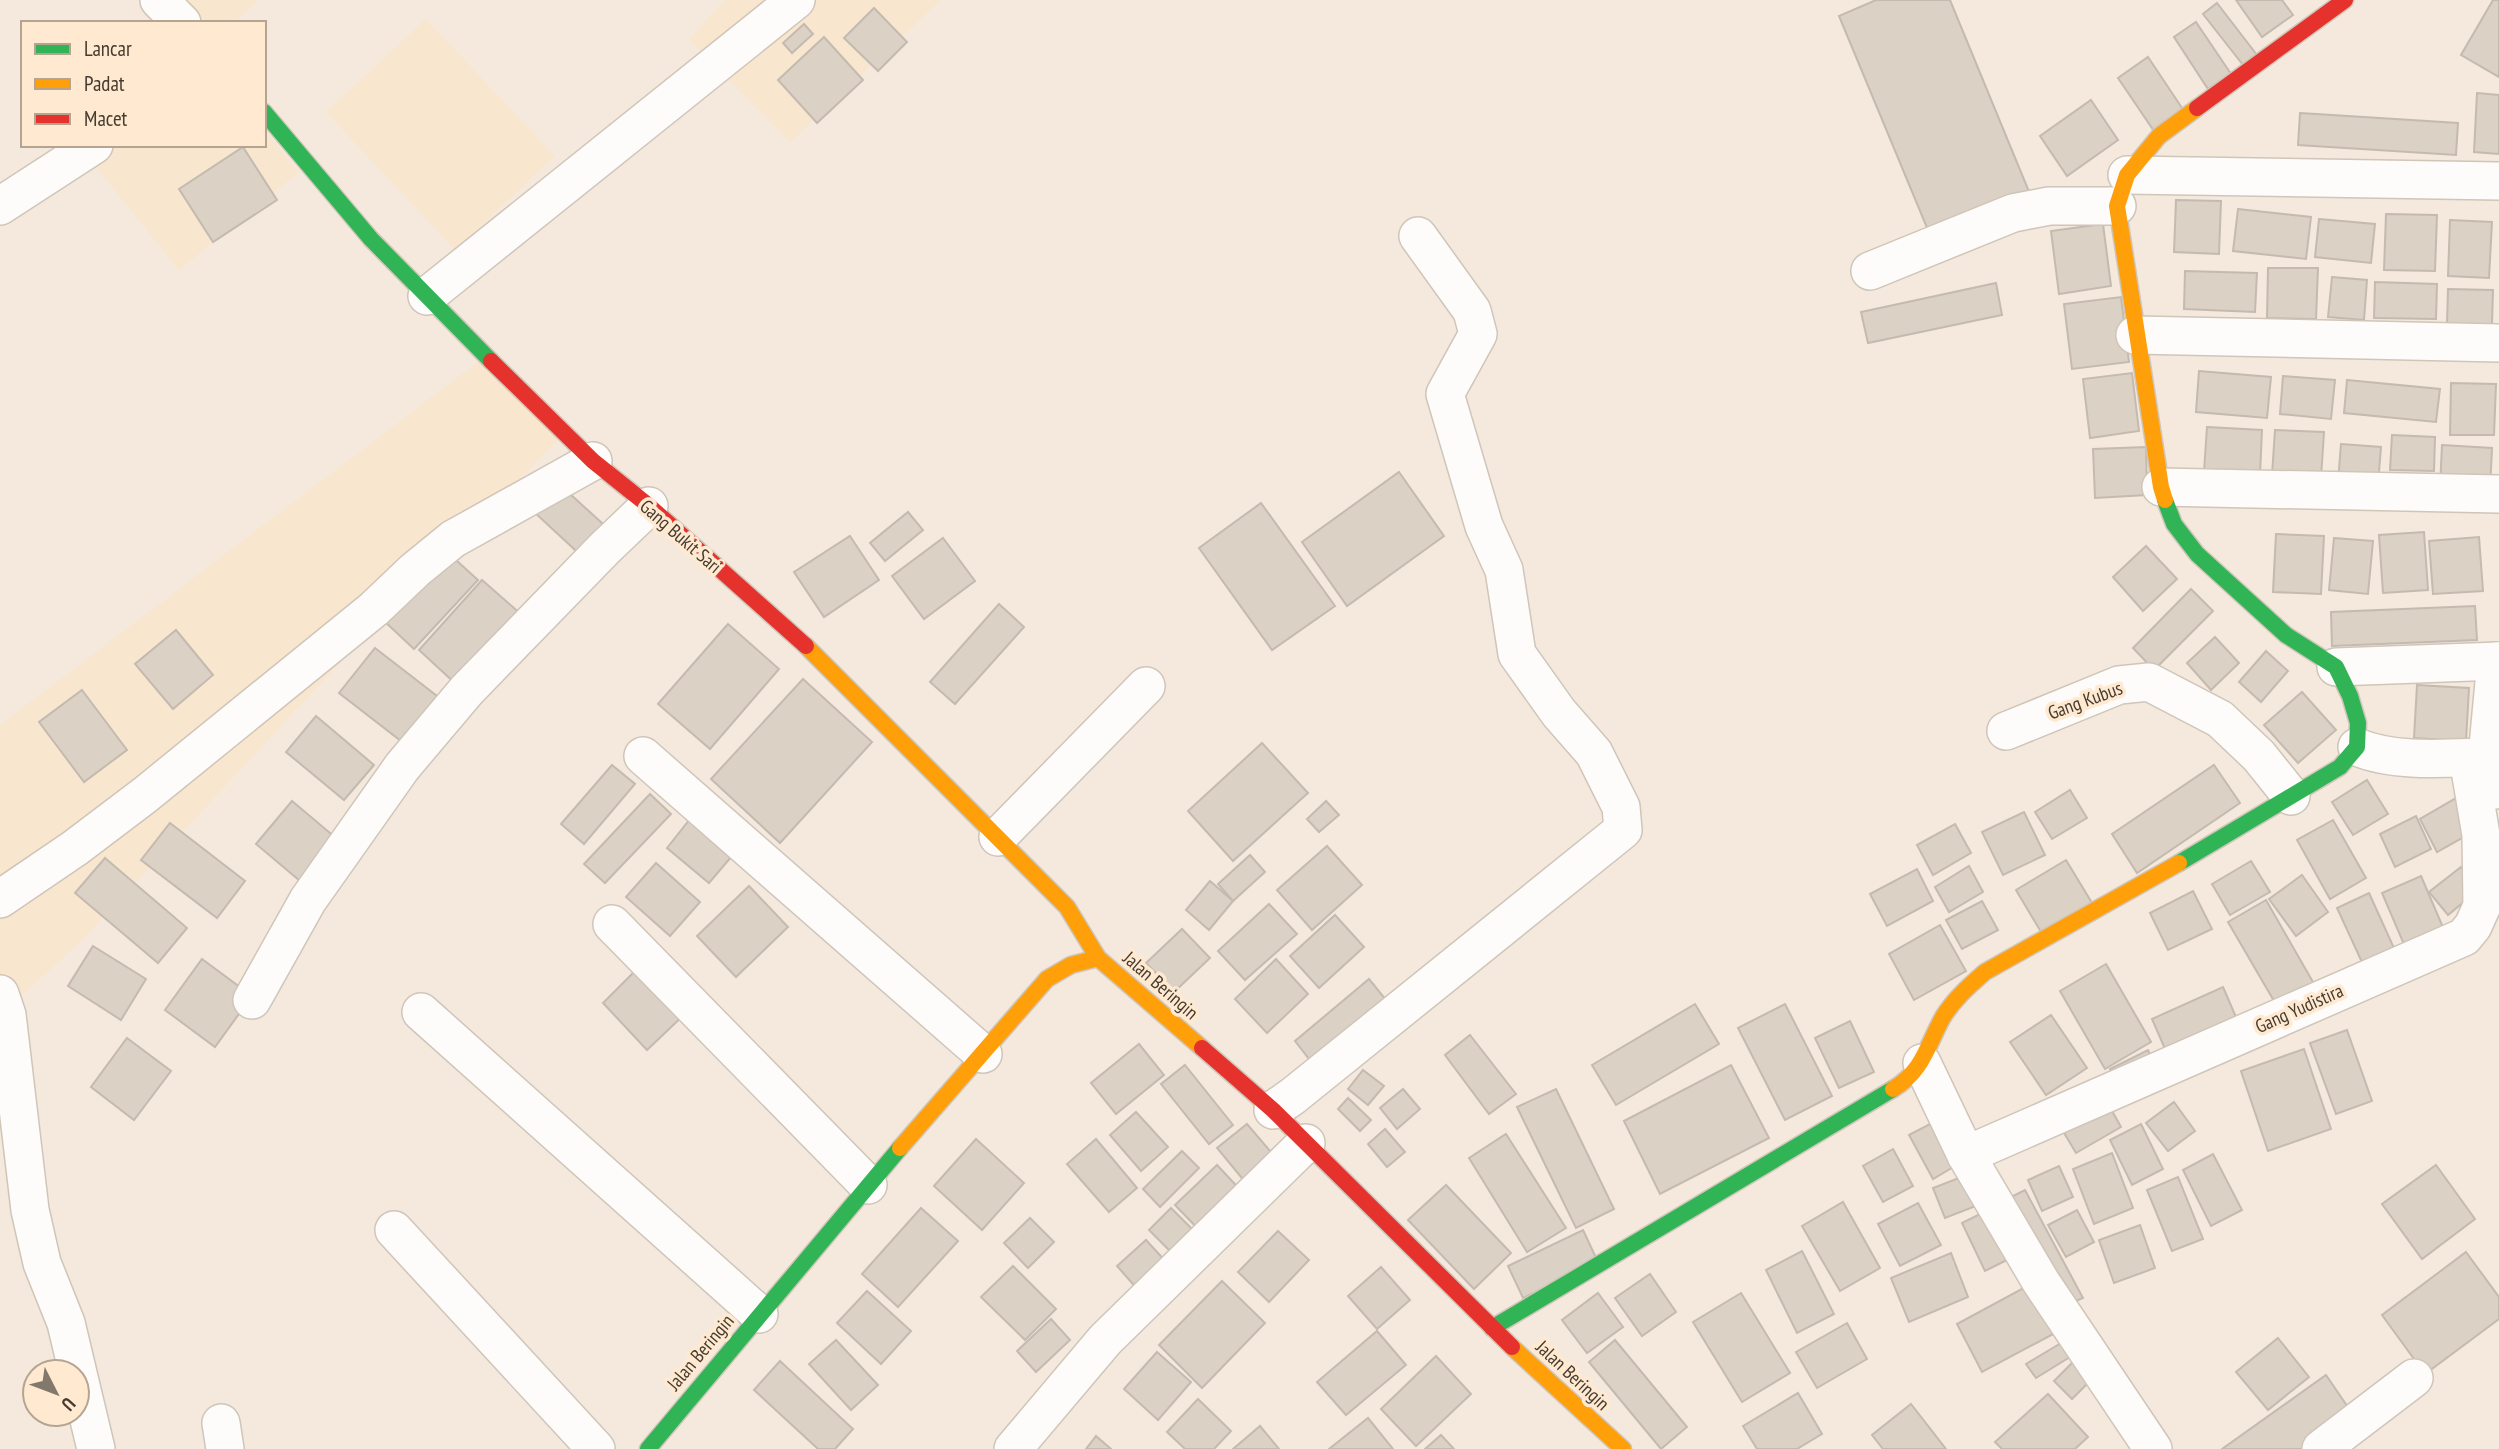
<svg xmlns="http://www.w3.org/2000/svg" width="2499" height="1449" viewBox="0 0 2499 1449" font-family="'PT Sans Narrow',sans-serif">
	<style>
		.built { fill: #f8e6cf }
		.building { fill: #dbd1c5; stroke: #c4baaf; stroke-width: 2 }
		.lines { fill: none; stroke-linecap: round; stroke-linejoin: round }
		.street-casing { stroke: #cfc5b9; stroke-width: 40 }
		.fast-casing { stroke: #cfc5b9; stroke-width: 19 }
		.slow-casing { stroke: #cfc5b9; stroke-width: 19 }
		.jam-casing { stroke: #cfc5b9; stroke-width: 19 }
		.street { stroke: #fdfcfa; stroke-width: 37 }
		.fast { stroke: #30b455; stroke-width: 16 }
		.slow { stroke: #ff9f0a; stroke-width: 16 }
		.jam { stroke: #e5322d; stroke-width: 16 }
		.labels { text-anchor: middle; dominant-baseline: central; stroke-width: 7; stroke-linejoin: round; paint-order: stroke }
		.street-label { font-size: 19px; fill: #453b2f; stroke: #ffead1 }
	</style>
	<rect width="100%" height="100%" fill="#f4e9dc"/>
	<g class="built">
		<polygon points="152,0 259,0 234,23 174,23"/>
		<polygon points="725,0 941,0 790,142 689,39"/>
		<polygon points="426,19 555,156 455,250 326,112"/>
		<polygon points="264,129 299,172 179,270 78,145 264,145"/>
		<polygon points="478,362 561,437 337,666 83,939 0,1016 0,725"/>
	</g>
	<g class="building">
		<polygon points="1876,0 1950,0 2030,194 1930,235 1839,16"/>
		<polygon points="2236,0 2282,0 2293,15 2262,37"/>
		<polygon points="2493,0 2499,0 2499,77 2461,55"/>
		<polygon points="2217,3 2257,55 2243,65 2203,14"/>
		<polygon points="874,8 907,42 878,71 844,38"/>
		<polygon points="2196,22 2231,74 2208,89 2174,37"/>
		<polygon points="804,24 813,34 792,53 783,43"/>
		<polygon points="824,37 863,80 817,123 778,80"/>
		<polygon points="2148,57 2184,111 2154,131 2118,78"/>
		<polygon points="2477,93 2499,95 2499,154 2474,152"/>
		<polygon points="2091,100 2118,140 2067,176 2040,136"/>
		<polygon points="2300,113 2458,123 2456,155 2298,145"/>
		<polygon points="243,147 277,200 213,242 179,189"/>
		<polygon points="2176,200 2221,201 2219,254 2174,252"/>
		<polygon points="2238,209 2311,217 2306,259 2233,251"/>
		<polygon points="2386,214 2437,215 2435,271 2384,270"/>
		<polygon points="2319,219 2375,224 2371,263 2315,257"/>
		<polygon points="2450,220 2492,222 2489,278 2448,276"/>
		<polygon points="2103,224 2111,286 2059,294 2051,231"/>
		<polygon points="2268,268 2318,268 2316,319 2267,318"/>
		<polygon points="2185,271 2257,273 2255,312 2184,309"/>
		<polygon points="2332,277 2367,280 2364,320 2328,317"/>
		<polygon points="2375,282 2437,284 2436,319 2374,318"/>
		<polygon points="1996,283 2002,315 1868,343 1861,312"/>
		<polygon points="2448,289 2493,290 2492,324 2447,324"/>
		<polygon points="2121,297 2129,362 2072,369 2064,304"/>
		<polygon points="2199,371 2271,377 2267,418 2196,412"/>
		<polygon points="2132,373 2139,431 2090,438 2083,379"/>
		<polygon points="2283,376 2335,380 2331,419 2280,414"/>
		<polygon points="2347,380 2440,389 2436,422 2344,413"/>
		<polygon points="2451,383 2496,384 2494,435 2450,435"/>
		<polygon points="2207,427 2262,430 2260,475 2204,472"/>
		<polygon points="2275,430 2324,432 2321,478 2272,475"/>
		<polygon points="2392,435 2435,437 2434,471 2390,470"/>
		<polygon points="2341,444 2381,447 2378,484 2338,482"/>
		<polygon points="2442,445 2492,448 2490,489 2440,487"/>
		<polygon points="2146,447 2147,495 2095,498 2093,449"/>
		<polygon points="1399,472 1444,536 1347,606 1302,542"/>
		<polygon points="559,484 613,533 587,561 533,511"/>
		<polygon points="1261,503 1335,606 1272,650 1199,548"/>
		<polygon points="908,512 923,530 885,561 870,543"/>
		<polygon points="2424,532 2428,590 2383,593 2379,535"/>
		<polygon points="2276,534 2324,536 2321,594 2273,592"/>
		<polygon points="850,536 879,580 824,617 794,572"/>
		<polygon points="2479,537 2483,591 2433,594 2429,541"/>
		<polygon points="943,538 975,581 924,619 892,576"/>
		<polygon points="2334,538 2373,541 2368,594 2329,590"/>
		<polygon points="2146,546 2177,579 2143,611 2113,577"/>
		<polygon points="446,551 478,580 414,649 383,620"/>
		<polygon points="482,580 522,615 458,686 419,650"/>
		<polygon points="2191,589 2213,611 2154,670 2133,648"/>
		<polygon points="999,604 1024,627 955,704 930,682"/>
		<polygon points="2475,606 2477,640 2332,646 2331,612"/>
		<polygon points="728,624 779,669 710,749 658,704"/>
		<polygon points="176,630 213,675 173,709 135,664"/>
		<polygon points="2215,637 2239,663 2211,690 2187,663"/>
		<polygon points="375,648 437,696 401,741 339,693"/>
		<polygon points="2266,651 2288,671 2261,702 2239,682"/>
		<polygon points="803,679 872,742 780,843 711,779"/>
		<polygon points="2417,685 2469,688 2466,741 2414,738"/>
		<polygon points="82,690 127,750 84,782 39,722"/>
		<polygon points="2302,692 2336,730 2298,763 2264,725"/>
		<polygon points="316,716 374,765 344,800 286,752"/>
		<polygon points="1262,743 1308,793 1233,861 1188,811"/>
		<polygon points="612,765 635,784 584,844 561,824"/>
		<polygon points="2214,765 2240,803 2137,873 2112,834"/>
		<polygon points="2367,780 2388,814 2353,835 2332,802"/>
		<polygon points="2070,790 2087,818 2052,839 2035,812"/>
		<polygon points="650,794 671,814 605,883 584,864"/>
		<polygon points="2458,797 2476,830 2437,852 2420,819"/>
		<polygon points="292,801 342,843 306,886 256,844"/>
		<polygon points="1326,801 1339,815 1319,832 1307,819"/>
		<polygon points="2024,812 2045,855 2003,875 1982,832"/>
		<polygon points="694,814 737,850 709,883 667,848"/>
		<polygon points="2416,816 2431,849 2395,867 2380,834"/>
		<polygon points="2333,820 2366,878 2330,899 2297,840"/>
		<polygon points="170,823 245,881 217,918 141,860"/>
		<polygon points="1955,824 1971,853 1933,875 1917,845"/>
		<polygon points="1327,846 1362,885 1312,930 1277,890"/>
		<polygon points="1250,855 1265,872 1233,901 1218,884"/>
		<polygon points="105,858 187,928 158,963 75,893"/>
		<polygon points="2066,860 2092,903 2041,932 2016,890"/>
		<polygon points="2251,861 2270,892 2230,915 2212,884"/>
		<polygon points="656,863 700,902 670,936 626,897"/>
		<polygon points="1969,866 1983,892 1949,912 1935,887"/>
		<polygon points="2461,867 2477,891 2448,915 2429,892"/>
		<polygon points="1917,869 1933,901 1887,926 1870,894"/>
		<polygon points="2302,875 2328,912 2296,936 2269,899"/>
		<polygon points="2421,876 2448,939 2409,956 2382,893"/>
		<polygon points="1210,881 1233,901 1209,930 1186,910"/>
		<polygon points="749,886 788,927 736,977 697,936"/>
		<polygon points="2193,891 2212,929 2168,950 2150,913"/>
		<polygon points="2369,893 2398,957 2366,971 2337,908"/>
		<polygon points="2266,900 2321,996 2281,1013 2228,922"/>
		<polygon points="1982,901 1998,930 1962,949 1946,920"/>
		<polygon points="1269,904 1297,934 1245,980 1218,951"/>
		<polygon points="1335,915 1364,947 1319,988 1290,956"/>
		<polygon points="1940,925 1966,971 1914,1000 1889,954"/>
		<polygon points="1182,929 1210,958 1174,992 1146,963"/>
		<polygon points="93,946 146,979 121,1020 68,986"/>
		<polygon points="202,959 252,996 215,1047 165,1010"/>
		<polygon points="1276,959 1308,994 1267,1033 1235,999"/>
		<polygon points="642,964 688,1011 647,1050 603,1003"/>
		<polygon points="2106,964 2151,1042 2105,1069 2060,991"/>
		<polygon points="1369,979 1391,1006 1316,1068 1295,1041"/>
		<polygon points="2223,987 2239,1024 2168,1056 2152,1019"/>
		<polygon points="1695,1004 1719,1044 1616,1105 1592,1065"/>
		<polygon points="1785,1004 1832,1096 1785,1120 1738,1028"/>
		<polygon points="2051,1015 2087,1068 2046,1095 2010,1042"/>
		<polygon points="1850,1021 1874,1072 1839,1088 1815,1038"/>
		<polygon points="2347,1030 2372,1101 2336,1114 2310,1043"/>
		<polygon points="1470,1035 1516,1094 1489,1114 1445,1055"/>
		<polygon points="127,1038 171,1071 134,1120 91,1087"/>
		<polygon points="1139,1044 1164,1075 1116,1114 1091,1083"/>
		<polygon points="2304,1049 2331,1129 2268,1151 2241,1071"/>
		<polygon points="2148,1050 2156,1068 2117,1084 2110,1069"/>
		<polygon points="1185,1065 1233,1125 1209,1144 1161,1084"/>
		<polygon points="1731,1065 1769,1138 1660,1194 1624,1121"/>
		<polygon points="1363,1070 1384,1086 1368,1105 1348,1089"/>
		<polygon points="1403,1089 1420,1109 1397,1129 1380,1108"/>
		<polygon points="1556,1089 1614,1209 1576,1228 1517,1107"/>
		<polygon points="1348,1098 1371,1120 1360,1131 1338,1109"/>
		<polygon points="2106,1100 2121,1127 2076,1153 2060,1126"/>
		<polygon points="2174,1102 2195,1131 2168,1151 2146,1123"/>
		<polygon points="1136,1112 1168,1147 1141,1171 1110,1135"/>
		<polygon points="1247,1124 1276,1158 1246,1183 1217,1148"/>
		<polygon points="1930,1124 1955,1166 1933,1179 1909,1135"/>
		<polygon points="2141,1124 2163,1169 2132,1185 2110,1140"/>
		<polygon points="1385,1129 1405,1152 1387,1167 1368,1144"/>
		<polygon points="1506,1134 1566,1228 1527,1252 1469,1158"/>
		<polygon points="976,1139 1024,1183 982,1230 934,1186"/>
		<polygon points="1096,1139 1137,1188 1109,1212 1067,1164"/>
		<polygon points="1893,1149 1913,1186 1883,1202 1863,1166"/>
		<polygon points="1182,1151 1199,1168 1160,1207 1143,1189"/>
		<polygon points="2112,1153 2133,1208 2094,1224 2073,1169"/>
		<polygon points="2213,1154 2242,1210 2211,1226 2183,1170"/>
		<polygon points="1217,1165 1246,1196 1205,1236 1175,1205"/>
		<polygon points="2436,1165 2475,1219 2422,1259 2382,1204"/>
		<polygon points="2059,1166 2073,1197 2042,1211 2028,1180"/>
		<polygon points="1969,1174 1981,1204 1945,1218 1933,1188"/>
		<polygon points="2178,1177 2203,1239 2172,1251 2147,1190"/>
		<polygon points="1446,1185 1511,1253 1474,1289 1408,1220"/>
		<polygon points="2025,1190 2083,1298 2064,1306 2003,1201"/>
		<polygon points="1843,1202 1880,1268 1840,1291 1802,1226"/>
		<polygon points="1918,1203 1941,1245 1900,1266 1878,1224"/>
		<polygon points="1994,1207 2017,1255 1985,1271 1962,1223"/>
		<polygon points="921,1208 958,1241 898,1307 862,1274"/>
		<polygon points="1171,1208 1197,1234 1175,1256 1149,1230"/>
		<polygon points="2077,1210 2094,1242 2066,1257 2048,1225"/>
		<polygon points="1030,1218 1054,1242 1028,1268 1004,1243"/>
		<polygon points="2140,1225 2155,1268 2114,1283 2099,1240"/>
		<polygon points="1583,1230 1598,1262 1523,1298 1508,1266"/>
		<polygon points="1278,1231 1309,1260 1269,1302 1238,1272"/>
		<polygon points="1146,1240 1168,1264 1139,1291 1117,1266"/>
		<polygon points="1802,1251 1834,1314 1797,1333 1766,1270"/>
		<polygon points="2466,1252 2499,1297 2499,1319 2425,1374 2382,1315"/>
		<polygon points="1951,1253 1968,1297 1909,1322 1891,1278"/>
		<polygon points="1013,1266 1056,1309 1025,1340 981,1297"/>
		<polygon points="1381,1267 1410,1300 1377,1329 1348,1296"/>
		<polygon points="1650,1274 1676,1312 1642,1336 1615,1298"/>
		<polygon points="1222,1281 1265,1323 1202,1388 1159,1345"/>
		<polygon points="2029,1285 2055,1333 1982,1372 1957,1324"/>
		<polygon points="867,1291 911,1331 881,1364 837,1323"/>
		<polygon points="1598,1293 1623,1327 1587,1353 1562,1320"/>
		<polygon points="1741,1293 1790,1373 1742,1402 1693,1322"/>
		<polygon points="1051,1319 1070,1340 1036,1372 1017,1351"/>
		<polygon points="1847,1323 1867,1359 1817,1388 1796,1352"/>
		<polygon points="1377,1331 1406,1365 1346,1415 1317,1382"/>
		<polygon points="2278,1338 2309,1377 2268,1410 2236,1372"/>
		<polygon points="836,1340 878,1385 851,1410 809,1364"/>
		<polygon points="1615,1340 1687,1427 1661,1449 1589,1362"/>
		<polygon points="2061,1343 2070,1357 2036,1378 2026,1364"/>
		<polygon points="1157,1352 1191,1382 1158,1420 1124,1389"/>
		<polygon points="1436,1356 1471,1394 1416,1446 1381,1409"/>
		<polygon points="780,1361 853,1429 835,1449 818,1449 754,1390"/>
		<polygon points="2073,1362 2091,1380 2072,1399 2054,1381"/>
		<polygon points="2326,1375 2354,1416 2307,1449 2222,1449"/>
		<polygon points="1798,1393 1822,1434 1797,1449 1757,1449 1743,1426"/>
		<polygon points="2048,1394 2088,1437 2075,1449 2002,1449 1995,1442"/>
		<polygon points="1198,1399 1231,1431 1214,1449 1185,1449 1167,1432"/>
		<polygon points="1911,1404 1946,1449 1883,1449 1872,1435"/>
		<polygon points="1368,1418 1393,1449 1329,1449"/>
		<polygon points="1260,1426 1279,1449 1233,1449"/>
		<polygon points="1441,1435 1454,1449 1425,1449"/>
		<polygon points="1096,1436 1111,1449 1086,1449"/>
	</g>
	<g class="lines">
		<defs>
			<g id="street">
				<polyline points="159,0 182,23"/>
				<polyline points="2127,175 2499,181"/>
				<polyline points="0,206 94,145"/>
				<polyline points="1870,271 2013,213 2049,206 2117,206"/>
				<polyline points="427,296 796,0"/>
				<polyline points="2135,335 2499,343"/>
				<polyline points="2161,487 2499,494"/>
				<polyline points="2336,667 2499,661"/>
				<polyline points="2006,731 2119,685 2149,682 2220,719 2259,756 2291,796"/>
				<path d="M 2357,747 C 2394,763 2448,758 2487,757"/>
				<polyline points="643,756 983,1054"/>
				<polyline points="2495,790 2489,780 2487,757 2496,661"/>
				<polyline points="998,837 1146,686"/>
				<polyline points="0,899 75,848 145,795 374,609 415,570 453,539 593,461"/>
				<polyline points="612,924 868,1185"/>
				<polyline points="0,994 7,1015 30,1210 42,1263 66,1323 96,1449"/>
				<polyline points="252,1000 308,900 402,767 467,690 605,548 649,506"/>
				<polyline points="421,1012 759,1314"/>
				<polyline points="1922,1063 1966,1155 2041,1282 2153,1449"/>
				<polyline points="1273,1110 1293,1096 1623,830 1621,807 1594,753 1559,713 1517,654 1504,570 1484,526 1445,394 1478,334 1472,311 1418,236"/>
				<polyline points="1966,1155 2464,937 2473,926 2482,906 2481,835 2468,758"/>
				<polyline points="394,1230 596,1449"/>
				<polyline points="221,1423 225,1449"/>
				<polyline points="1013,1449 1105,1340 1306,1143"/>
				<polyline points="2321,1449 2414,1378"/>
			</g>
			<g id="fast">
				<polyline points="264,112 371,239 491,361"/>
				<polyline points="2165,500 2174,524 2197,554 2286,635 2336,667 2350,696 2358,723 2357,747 2340,767 2179,863"/>
				<polyline points="1492,1328 1893,1089"/>
				<polyline points="648,1449 900,1148"/>
			</g>
			<g id="slow">
				<polyline points="2165,500 2161,487 2117,206 2127,175 2159,136 2197,108"/>
				<polyline points="806,646 1067,907 1098,958 1202,1048"/>
				<path d="M 1893,1089 C 1923,1071 1927,1046 1943,1017 C 1954,999 1969,986 1985,972 L 2179,863"/>
				<polyline points="900,1148 1047,979 1071,965 1098,958"/>
				<polyline points="1512,1347 1623,1449"/>
			</g>
			<g id="jam">
				<polyline points="2197,108 2345,0"/>
				<polyline points="491,361 593,461 649,506 806,646"/>
				<polyline points="1202,1048 1273,1110 1512,1347"/>
			</g>
		</defs>
		<use href="#street" class="street-casing"/>
		<use href="#fast" class="fast-casing"/>
		<use href="#slow" class="slow-casing"/>
		<use href="#jam" class="jam-casing"/>
		<use href="#street" class="street"/>
		<use href="#fast" class="fast"/>
		<use href="#slow" class="slow"/>
		<use href="#jam" class="jam"/>
	</g>
	<g class="labels">
		<g class="street-label">
			<text transform="translate(681 536) rotate(41)">Gang Bukit Sari</text>
			<text transform="translate(2085 700) rotate(-20)">Gang Kubus</text>
			<text transform="translate(1161 985) rotate(41)">Jalan Beringin</text>
			<text transform="translate(2299 1008) rotate(-24)">Gang Yudistira</text>
			<text transform="translate(700 1352) rotate(-50)">Jalan Beringin</text>
			<text transform="translate(1573 1375) rotate(43)">Jalan Beringin</text>
		</g>
	</g>
	<rect x="21" y="21" width="245" height="126" fill="#ffead1" stroke="#b5a490" stroke-width="2"/>
	<rect x="35" y="44" width="35" height="10" fill="#30b455" stroke="#b5a490" stroke-width="2"/>
	<text x="84" y="56" font-size="21" fill="#453b2f">Lancar</text>
	<rect x="35" y="79" width="35" height="10" fill="#ff9f0a" stroke="#b5a490" stroke-width="2"/>
	<text x="84" y="91" font-size="21" fill="#453b2f">Padat</text>
	<rect x="35" y="114" width="35" height="10" fill="#e5322d" stroke="#b5a490" stroke-width="2"/>
	<text x="84" y="126" font-size="21" fill="#453b2f">Macet</text>
	<g transform="translate(56 1393) rotate(132)"><circle r="33" fill="#ffead1" stroke="#b5a490" stroke-width="2"/>
	<path d="M0-5L12 26L0 18L-12 26Z" fill="#82786c"/>
	<text y="-10" font-size="19" font-weight="bold" text-anchor="middle" fill="#453b2f">U</text>
	</g>
</svg>
